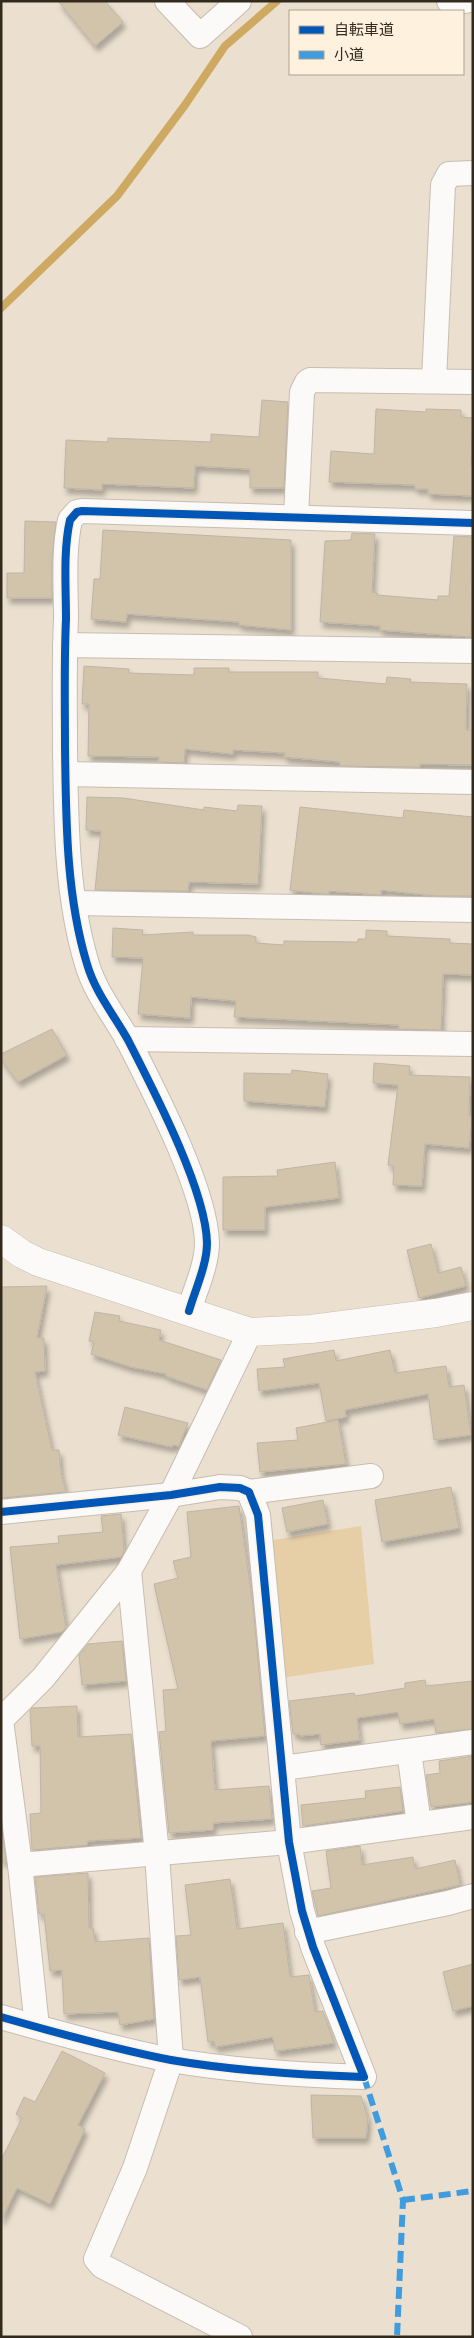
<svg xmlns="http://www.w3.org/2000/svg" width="474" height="2338" viewBox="0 0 474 2338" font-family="'Space Grotesk','Noto Sans JP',sans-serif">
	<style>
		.green { fill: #e6cea6 }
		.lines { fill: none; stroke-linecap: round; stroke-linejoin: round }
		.stream { stroke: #cda962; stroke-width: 8 }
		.building { fill: #d2c4ab; stroke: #bdb5a7; filter: url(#shadow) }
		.minor-casing { stroke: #c6bdb0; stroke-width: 26 }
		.tertiary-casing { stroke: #c6bdb0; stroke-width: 29 }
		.minor { stroke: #fcfaf8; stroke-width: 24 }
		.tertiary { stroke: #fcfaf8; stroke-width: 28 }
		.quiet { stroke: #3e9cdf; stroke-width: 6; stroke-dasharray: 12 6; stroke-linecap: butt }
		.cycleway-casing { stroke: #fef2de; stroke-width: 11 }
		.cycleway { stroke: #0057b8; stroke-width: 8 }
	</style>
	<defs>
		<filter id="shadow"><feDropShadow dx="3" dy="5.5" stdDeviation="2.5" flood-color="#0004"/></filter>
	</defs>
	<rect width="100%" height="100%" fill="#ebe0cf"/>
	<polygon class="green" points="361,1526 374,1664 281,1678 267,1541"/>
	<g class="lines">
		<polyline class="stream" points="1,308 117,196 185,105 225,46 277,1"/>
	</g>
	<g class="building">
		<polygon points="58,1 105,1 123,22 95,46"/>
		<polygon points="262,400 288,402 284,488 250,488 250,469 195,466 194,488 102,484 102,490 64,488 66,440 108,442 108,438 211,442 211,434 259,437"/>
		<polygon points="376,409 426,412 426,409 461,410 461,417 473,418 471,465 473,465 473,496 428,494 428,489 415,489 415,485 329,482 331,451 374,454"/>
		<polygon points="25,521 56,522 52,556 52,598 7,598 7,573 24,573"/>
		<polygon points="103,530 291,540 291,630 239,625 239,622 127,614 126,622 91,619 94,579 100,579"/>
		<polygon points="352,533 375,534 372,592 377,593 377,595 438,600 438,596 449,596 454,536 473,537 471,637 380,630 380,626 320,622 325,541 351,540"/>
		<polygon points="84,666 129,669 129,673 194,675 194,668 229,668 229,672 318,672 318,678 386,684 387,677 411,679 410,682 467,684 466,730 473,730 473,765 420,764 420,767 340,766 340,762 284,757 285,753 233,750 233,754 185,749 184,763 158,762 159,757 88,756 89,704 82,704"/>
		<polygon points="87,797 123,798 204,810 204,807 237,811 238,805 262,806 258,884 189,882 188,891 95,890 101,831 86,830"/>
		<polygon points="300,807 403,818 404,810 473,817 473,896 436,896 381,890 381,895 329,891 329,894 323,894 290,890"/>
		<polygon points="113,928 143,930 142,935 193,932 193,935 248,935 256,937 256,943 284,945 284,941 358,942 358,939 366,939 366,930 387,931 387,936 450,939 450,943 473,944 473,975 443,974 441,1030 399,1029 399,1025 234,1017 236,1001 191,997 190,1018 138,1014 143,958 112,957"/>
		<polygon points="52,1029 67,1055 18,1082 1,1060 1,1054"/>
		<polygon points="374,1063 410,1066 409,1075 470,1077 469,1116 472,1116 469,1148 425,1144 422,1186 393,1185 394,1166 388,1165 398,1085 373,1083"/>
		<polygon points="292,1070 328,1074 325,1107 244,1101 244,1073 291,1074"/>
		<polygon points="335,1162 339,1198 265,1207 265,1230 223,1230 223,1177 278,1176 277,1170"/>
		<polygon points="431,1244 438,1273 461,1267 466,1286 419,1298 407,1250"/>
		<polygon points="47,1286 37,1338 44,1338 45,1371 35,1372 52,1450 59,1450 61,1473 66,1492 1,1498 1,1287"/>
		<polygon points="95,1312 120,1316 119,1321 161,1330 159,1340 221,1360 207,1390 166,1376 166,1374 131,1367 91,1354 94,1342 89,1341"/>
		<polygon points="334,1350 336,1361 390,1350 395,1373 446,1366 449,1387 464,1385 471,1435 434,1440 428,1394 345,1410 346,1417 326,1421 319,1383 259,1391 257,1369 285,1367 283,1359"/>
		<polygon points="125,1407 188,1423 179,1446 173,1445 172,1447 118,1435"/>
		<polygon points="338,1420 346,1464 260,1472 257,1443 298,1440 296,1428"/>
		<polygon points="451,1487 459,1528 382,1542 375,1500"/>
		<polygon points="323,1500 328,1524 287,1532 282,1508"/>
		<polygon points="239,1506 253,1605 265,1736 211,1741 215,1790 269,1786 272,1819 213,1823 213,1830 169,1833 159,1732 166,1731 163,1690 178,1689 154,1584 178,1578 173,1561 191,1557 187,1512"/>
		<polygon points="121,1514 124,1551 121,1557 56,1565 66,1628 62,1632 20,1639 10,1547 59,1543 58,1536 103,1532 101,1516"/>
		<polygon points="122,1641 126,1681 82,1685 79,1655 88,1644"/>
		<polygon points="425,1680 426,1686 473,1681 473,1729 436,1733 434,1719 400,1724 398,1712 357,1718 360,1740 321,1745 320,1734 300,1736 299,1734 293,1734 289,1701 354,1693 355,1696 405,1688 405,1683"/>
		<polygon points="77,1706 78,1737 131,1734 141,1838 88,1841 87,1845 32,1850 30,1814 41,1813 40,1746 32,1746 30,1711 32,1708"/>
		<polygon points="473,1756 473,1802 431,1807 426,1775 440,1773 439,1761"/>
		<polygon points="400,1787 403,1811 303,1826 301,1805 366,1798 365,1791"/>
		<polygon points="1,1831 2,1831 6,1861 1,1861"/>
		<polygon points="360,1846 362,1865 413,1857 415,1869 455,1860 460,1885 318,1916 312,1891 331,1888 326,1851"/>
		<polygon points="88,1873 89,1928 93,1928 95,1942 149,1938 154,2019 120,2025 118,2012 64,2014 62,1970 50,1971 44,1914 39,1914 35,1877"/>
		<polygon points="230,1879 237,1929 283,1923 290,1977 309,1975 315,2012 323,2011 334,2043 275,2051 273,2037 215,2047 214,2041 208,2042 200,1977 179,1980 176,1936 191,1935 185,1885"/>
		<polygon points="473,1964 473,2006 453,2011 443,1972"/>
		<polygon points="62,2051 105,2073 78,2125 85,2129 50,2204 17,2188 1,2221 1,2160 22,2118 16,2114 24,2097 35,2102"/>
		<polygon points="311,2095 361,2096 368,2119 366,2138 313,2138"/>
	</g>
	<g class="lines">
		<defs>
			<g id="minor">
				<polyline points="167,1 200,36 239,1"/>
				<polyline points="449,1 466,1"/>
				<polyline points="434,381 443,185 449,174 473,173"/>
				<polyline points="296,517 302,392 307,382 310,380 473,382"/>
				<polyline points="65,645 473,651"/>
				<polyline points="66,774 473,782"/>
				<polyline points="74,903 473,910"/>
				<polyline points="127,1039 473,1044"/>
				<path d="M 189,1311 C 195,1290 207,1265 207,1243 C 206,1190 153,1089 128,1040 C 114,1015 95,992 87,964 C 66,895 66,819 65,747 C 65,704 64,661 66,619 C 66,587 63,551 70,520 L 77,512 L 82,511 L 473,523"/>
				<polyline points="249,1492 371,1476"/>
				<path d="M 1,1512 L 171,1495 L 220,1487 L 240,1488 L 249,1492 L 258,1515 L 289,1842 L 302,1911 L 313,1947 L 364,2077 C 299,2075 235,2071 171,2060 C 114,2049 57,2033 1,2017"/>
				<polyline points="129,1571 157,1854 171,2060 135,2168 96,2259 102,2266 240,2337"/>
				<polyline points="1,1720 43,1678 129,1571 171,1495 250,1332"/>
				<polyline points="1,1720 20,1865 37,2027"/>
				<polyline points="409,1751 419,1824"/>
				<polyline points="283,1768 473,1742"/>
				<polyline points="20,1865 289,1842 473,1817"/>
				<polyline points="307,1932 448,1903 473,1896"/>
			</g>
			<polyline id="tertiary" points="1,1239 22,1254 38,1262 250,1332 311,1329 436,1313 473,1306"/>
		</defs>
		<use href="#minor" class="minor-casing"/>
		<use href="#tertiary" class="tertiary-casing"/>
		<use href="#minor" class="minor"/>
		<use href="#tertiary" class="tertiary"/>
		<g class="quiet">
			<polyline points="364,2077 403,2200 397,2337"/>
			<polyline points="403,2200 473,2191"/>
		</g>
		<defs>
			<g id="cycleway">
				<path d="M 189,1311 C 195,1290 207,1265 207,1243 C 206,1190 153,1089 128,1040 C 114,1015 95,992 87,964 C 66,895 66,819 65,747 C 65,704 64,661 66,619 C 66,587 63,551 70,520 L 77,512 L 82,511 L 473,523"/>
				<path d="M 1,1512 L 171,1495 L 220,1487 L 240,1488 L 249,1492 L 258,1515 L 289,1842 L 302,1911 L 313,1947 L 364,2077 C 299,2075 235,2071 171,2060 C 114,2049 57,2033 1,2017"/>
			</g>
		</defs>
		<use href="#cycleway" class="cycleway-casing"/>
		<use href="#cycleway" class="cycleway"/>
	</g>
	<rect width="474" height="2338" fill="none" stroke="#322a1d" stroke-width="5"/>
	<rect x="289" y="10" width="175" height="65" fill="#fef2de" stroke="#aca291"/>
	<rect x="299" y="26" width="25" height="8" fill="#0057b8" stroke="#aca291"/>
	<text x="334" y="35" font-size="15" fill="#322a1d">自転車道</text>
	<rect x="299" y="51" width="25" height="8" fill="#3e9cdf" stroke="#aca291"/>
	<text x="334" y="60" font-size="15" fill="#322a1d">小道</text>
</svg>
